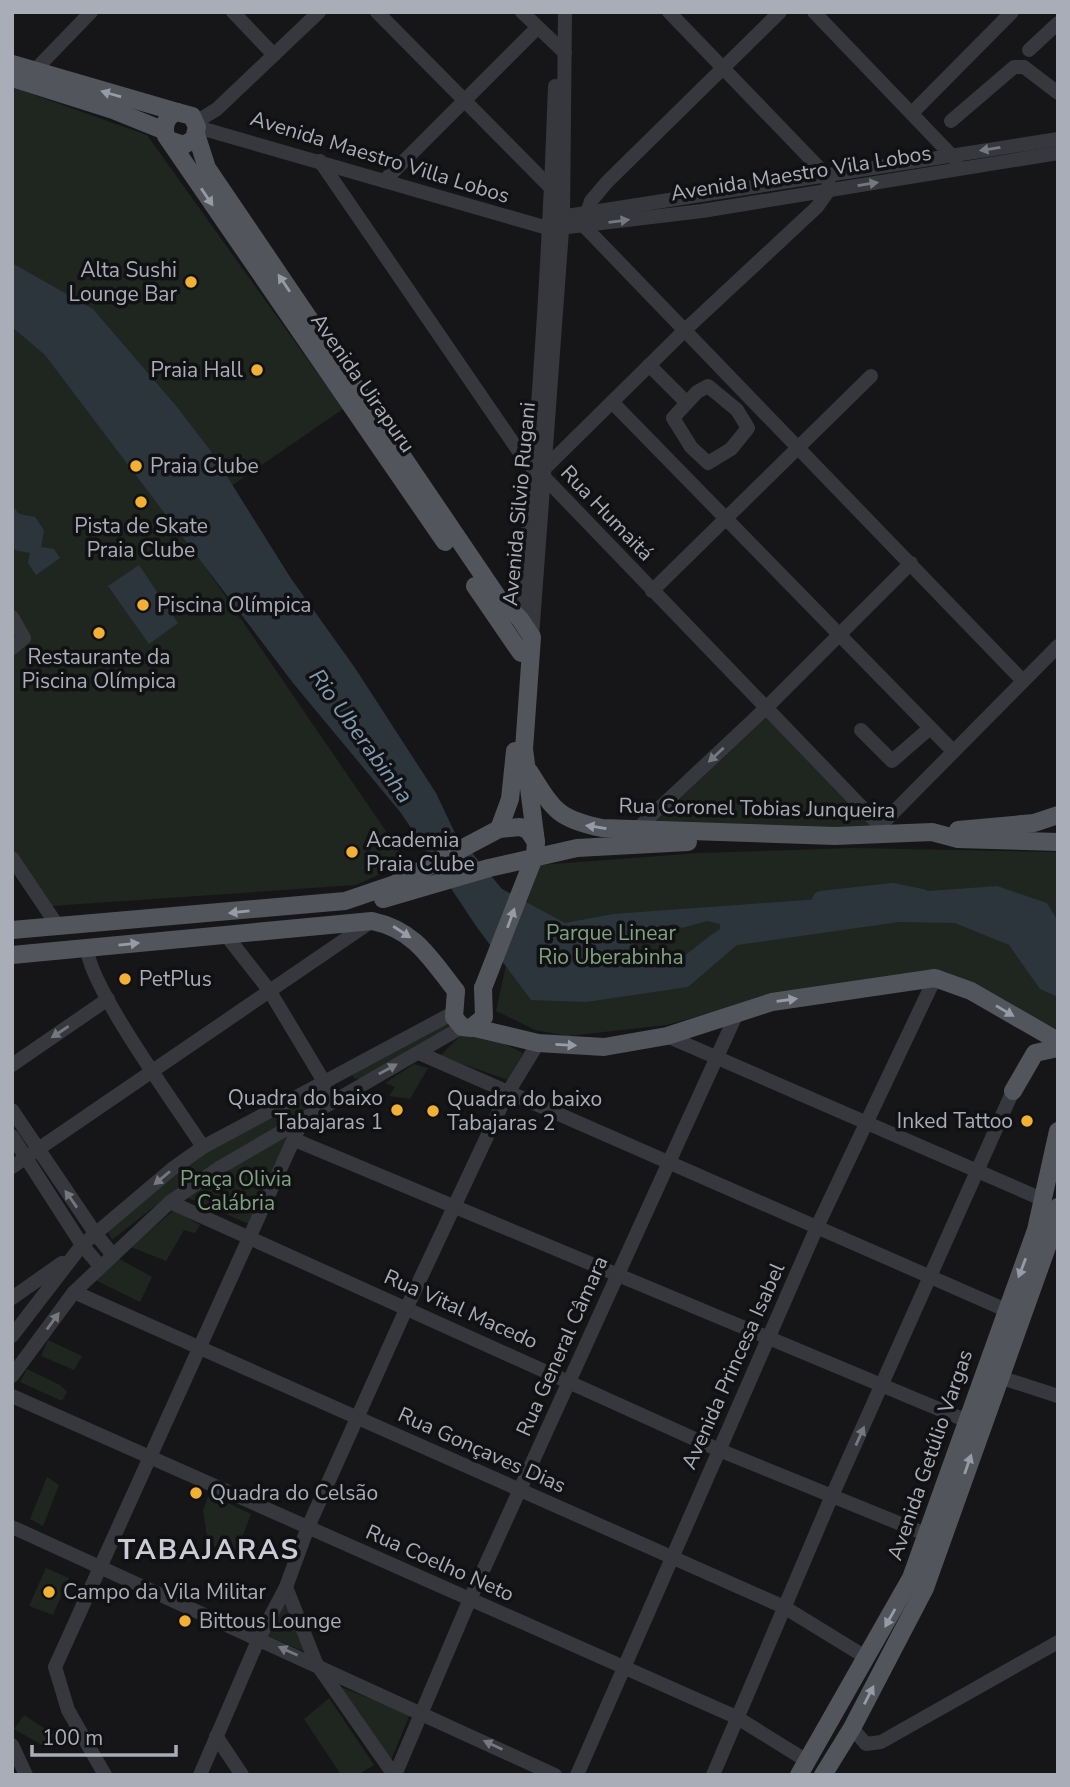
<svg xmlns="http://www.w3.org/2000/svg" width="1070" height="1787" viewBox="0 0 1070 1787" font-family="'Nunito Sans',sans-serif">
	<style>
		.green { fill: #1e261f }
		.water { fill: #2c353c; fill-rule: evenodd }
		.lines { fill: none; stroke-linecap: round; stroke-linejoin: round }
		.river { stroke: #2c353c; stroke-width: 18 }
		.minor { stroke: #37383d; stroke-width: 14 }
		.major { stroke: #53555c; stroke-width: 18 }
		.oneway { fill: #979ba6 }
		.oneway2 { fill: #757881 }
		.poi-dot { fill: #f2b134; stroke: #111113; stroke-width: 2.5 }
		.labels { text-anchor: middle; dominant-baseline: central; stroke-width: 7; stroke-linejoin: round; paint-order: stroke }
		.street-label { font-size: 21px; fill: #a8adb8; stroke: #111113 }
		.poi-label { font-size: 21px; fill: #a8adb8; stroke: #111113; text-anchor: start }
		.park-label { font-size: 21px; fill: #7fa381; stroke: #111113 }
		.water-label { font-size: 23px; font-style: italic; fill: #7f9bb3; stroke: #111113 }
		.district-label { font-size: 28px; font-weight: bold; letter-spacing: 2px; fill: #c9ccd4; stroke: #111113 }
	</style>
	<rect width="100%" height="100%" fill="#161618"/>
	<g class="green">
		<polygon points="12,87 147,135 343,409 176,524 407,862 356,885 51,906 12,850"/>
		<polygon points="767,717 875,828 652,825"/>
		<polygon points="854,848 1058,852 1058,1030 942,971 772,995 667,1025 568,1036 535,1030 496,1011 509,952 540,865 699,853"/>
		<polygon points="444,1021 452,1024 363,1078 355,1079 350,1073"/>
		<polygon points="460,1036 491,1037 523,1053 508,1080 440,1056"/>
		<polygon points="414,1064 428,1068 410,1099 389,1096 395,1087 385,1083"/>
		<polygon points="321,1086 328,1097 189,1179 112,1240 107,1230 196,1158"/>
		<polygon points="289,1135 249,1224 188,1198 231,1165"/>
		<polygon points="174,1210 200,1225 195,1233 184,1230 166,1261 131,1247"/>
		<polygon points="118,1258 152,1277 140,1302 95,1280"/>
		<polygon points="48,1340 82,1356 74,1370 41,1356"/>
		<polygon points="27,1369 60,1385 67,1392 62,1401 20,1382"/>
		<polygon points="47,1477 59,1485 43,1526 30,1519"/>
		<polygon points="209,1494 251,1514 235,1556 208,1543 203,1510"/>
		<polygon points="46,1568 69,1578 53,1615 29,1606"/>
		<polygon points="283,1599 305,1652 266,1635"/>
		<polygon points="338,1686 410,1714 391,1760"/>
		<polygon points="329,1698 374,1765 358,1775 341,1775 304,1719"/>
		<polygon points="24,1715 54,1735 47,1748 14,1729"/>
	</g>
	<g class="water">
		<path d="M 12,263 L 93,309 L 177,407 L 213,454 L 290,577 L 355,668 L 436,793 L 454,831 L 502,889 L 565,923 L 613,914 L 997,886 L 1047,903 L 1058,921 L 1058,997 L 1040,989 L 1009,945 L 955,923 L 899,922 L 737,945 L 688,987 L 586,1002 L 531,1000 L 476,926 L 401,813 L 293,683 L 45,355 L 12,327 ZM 707,921 L 720,924 L 720,929 C 686,951 682,968 639,967 C 622,936 649,930 674,924 L 682,928 Z"/>
		<polygon points="12,505 19,514 35,517 44,530 41,547 54,549 60,558 36,575 28,563 30,553 15,550 12,547"/>
		<polygon points="139,565 178,623 149,644 108,586"/>
	</g>
	<g class="lines">
		<polyline class="river" points="821,900 893,892 922,898"/>
		<g class="minor">
			<polyline points="233,12 274,55"/>
			<polyline points="377,12 552,189"/>
			<polyline points="522,12 565,53"/>
			<polyline points="814,12 956,160"/>
			<polyline points="1029,50 1058,23"/>
			<polyline points="34,71 91,12"/>
			<polyline points="912,113 1012,12"/>
			<polyline points="951,121 1014,67 1024,67 1058,93"/>
			<polyline points="196,122 217,109 319,12"/>
			<polyline points="197,127 551,229 702,211 1058,153"/>
			<polyline points="320,161 518,450 880,826"/>
			<polyline points="384,181 537,28"/>
			<polyline points="587,213 591,201 607,182 780,12"/>
			<polyline points="554,218 1058,139"/>
			<polyline points="584,226 1023,681"/>
			<polyline points="649,365 686,402"/>
			<polygon points="708,386 737,410 748,428 731,449 708,463 691,447 673,418 697,392"/>
			<polyline points="612,402 952,750"/>
			<polyline points="535,468 544,469 686,329 817,207 829,190 828,177 669,12"/>
			<polyline points="652,591 871,376"/>
			<polyline points="12,617 24,638 12,648"/>
			<path d="M 520,619 C 537,441 549,264 555,86"/>
			<polyline points="532,637 563,217 565,12"/>
			<polyline points="861,730 892,761 930,728"/>
			<polyline points="880,826 1058,646"/>
			<polyline points="636,830 766,708 911,563"/>
			<polyline points="12,858 59,928"/>
			<polyline points="225,934 269,990 335,1100"/>
			<path d="M 87,948 C 89,987 178,1108 203,1147"/>
			<polyline points="667,1036 1044,1200"/>
			<polyline points="419,1053 1006,1310"/>
			<polyline points="12,1065 108,999"/>
			<polyline points="12,1110 95,1233 112,1254"/>
			<polyline points="12,1136 82,1245 100,1266"/>
			<polyline points="295,1140 965,1420"/>
			<polyline points="12,1167 372,921"/>
			<polyline points="170,1202 719,1450 928,1535"/>
			<polyline points="74,1292 784,1607 867,1658"/>
			<polyline points="12,1298 62,1263"/>
			<polyline points="12,1336 82,1245 172,1169 203,1147 453,1013"/>
			<polyline points="12,1376 74,1292 170,1202 219,1168 462,1027"/>
			<polyline points="999,1377 1058,1396"/>
			<polyline points="12,1396 736,1717 807,1761"/>
			<polyline points="12,1527 555,1775"/>
			<polyline points="286,1587 316,1663 394,1775"/>
			<polyline points="852,1728 866,1744 881,1742 1058,1642"/>
			<polyline points="216,1736 242,1775"/>
			<polyline points="12,1745 26,1775"/>
			<polyline points="105,1775 68,1710 55,1667 302,1121"/>
			<polyline points="200,1775 259,1638 286,1587 308,1527 407,1307 507,1094 538,1043"/>
			<polyline points="395,1775 470,1599 737,1013"/>
			<polyline points="577,1775 817,1227 935,978"/>
			<polyline points="713,1775 831,1498 1016,1084"/>
		</g>
		<g class="major">
			<polyline points="12,64 177,112"/>
			<polyline points="12,78 113,110 165,131"/>
			<polyline points="196,134 207,168 497,596 520,619 532,637 524,749 536,842 535,855 483,988"/>
			<path d="M 169,140 L 184,145 L 194,139 L 197,127 L 192,116 L 177,112 C 166,116 163,125 166,136 L 445,542"/>
			<polyline points="475,586 521,653"/>
			<path d="M 529,771 C 553,809 557,819 602,828 L 835,836 L 932,832 L 958,839 L 1058,842"/>
			<polyline points="499,829 510,799 515,751"/>
			<polyline points="958,830 1034,823 1058,815"/>
			<polyline points="383,899 489,868 577,848 688,842"/>
			<polyline points="12,930 345,901 395,884 499,829 520,827 528,830 536,842"/>
			<path d="M 12,955 L 372,921 C 415,930 430,958 456,991"/>
			<polyline points="456,991 454,1017 462,1027 471,1028 484,1017 483,988"/>
			<polyline points="475,1028 538,1043 604,1047 667,1036 772,1002 935,978 971,991 1058,1041"/>
			<polyline points="1013,1091 1035,1053 1058,1048"/>
			<polyline points="799,1775 911,1578 1036,1230 1058,1131"/>
			<polyline points="823,1775 852,1728 925,1588 1051,1236 1058,1207"/>
		</g>
	</g>
	<defs><path id="oneway-solid" d="M-6-.8H1V-3.2L6.5 0L1 3.2V.8H-6Z" transform="scale(1.75)"/></defs>
	<g class="oneway">
		<use href="#oneway-solid" transform="translate(111 94) rotate(-164)"/>
		<use href="#oneway-solid" transform="translate(207 197) rotate(56)"/>
		<use href="#oneway-solid" transform="translate(284 283) rotate(-124)"/>
		<use href="#oneway-solid" transform="translate(596 827) rotate(-171)"/>
		<use href="#oneway-solid" transform="translate(239 912) rotate(174)"/>
		<use href="#oneway-solid" transform="translate(511 918) rotate(-70)"/>
		<use href="#oneway-solid" transform="translate(402 932) rotate(33)"/>
		<use href="#oneway-solid" transform="translate(129 944) rotate(-6)"/>
		<use href="#oneway-solid" transform="translate(787 1000) rotate(-8)"/>
		<use href="#oneway-solid" transform="translate(1005 1011) rotate(31)"/>
		<use href="#oneway-solid" transform="translate(566 1045) rotate(3)"/>
		<use href="#oneway-solid" transform="translate(1022 1268) rotate(111)"/>
		<use href="#oneway-solid" transform="translate(968 1464) rotate(-71)"/>
		<use href="#oneway-solid" transform="translate(890 1618) rotate(119)"/>
		<use href="#oneway-solid" transform="translate(869 1695) rotate(-63)"/>
	</g>
	<g class="oneway2">
		<use href="#oneway-solid" transform="translate(990 149) rotate(171)"/>
		<use href="#oneway-solid" transform="translate(868 184) rotate(-9)"/>
		<use href="#oneway-solid" transform="translate(619 221) rotate(-7)"/>
		<use href="#oneway-solid" transform="translate(716 755) rotate(137)"/>
		<use href="#oneway-solid" transform="translate(60 1032) rotate(146)"/>
		<use href="#oneway-solid" transform="translate(388 1069) rotate(-29)"/>
		<use href="#oneway-solid" transform="translate(162 1178) rotate(140)"/>
		<use href="#oneway-solid" transform="translate(71 1199) rotate(-125)"/>
		<use href="#oneway-solid" transform="translate(53 1321) rotate(-54)"/>
		<use href="#oneway-solid" transform="translate(860 1436) rotate(-66)"/>
		<use href="#oneway-solid" transform="translate(288 1651) rotate(-156)"/>
		<use href="#oneway-solid" transform="translate(493 1745) rotate(-155)"/>
	</g>
	<g class="poi-dot">
		<circle cx="191" cy="282" r="7"/>
		<circle cx="257" cy="370" r="7"/>
		<circle cx="136" cy="466" r="7"/>
		<circle cx="141" cy="502" r="7"/>
		<circle cx="143" cy="605" r="7"/>
		<circle cx="99" cy="633" r="7"/>
		<circle cx="352" cy="852" r="7"/>
		<circle cx="125" cy="979" r="7"/>
		<circle cx="397" cy="1110" r="7"/>
		<circle cx="433" cy="1111" r="7"/>
		<circle cx="1027" cy="1121" r="7"/>
		<circle cx="196" cy="1493" r="7"/>
		<circle cx="49" cy="1592" r="7"/>
		<circle cx="185" cy="1621" r="7"/>
	</g>
	<g class="labels">
		<g class="street-label">
			<text transform="translate(380 157) rotate(17)">Avenida Maestro Villa Lobos</text>
			<text transform="translate(801 173) rotate(-9)">Avenida Maestro Vila Lobos</text>
			<text transform="translate(363 383) rotate(55)">Avenida Uirapuru</text>
			<text transform="translate(519 504) rotate(-85)">Avenida Silvio Rugani</text>
			<text transform="translate(607 513) rotate(46)">Rua Humaitá</text>
			<text transform="translate(757 808) rotate(1)">Rua Coronel Tobias Junqueira</text>
			<text transform="translate(461 1309) rotate(24)">Rua Vital Macedo</text>
			<text transform="translate(562 1346) rotate(-66)">Rua General Câmara</text>
			<text transform="translate(733 1366) rotate(-66)">Avenida Princesa Isabel</text>
			<text transform="translate(482 1450) rotate(24)">Rua Gonçaves Dias</text>
			<text transform="translate(930 1455) rotate(-71)">Avenida Getúlio Vargas</text>
			<text transform="translate(440 1563) rotate(24)">Rua Coelho Neto</text>
		</g>
		<g class="poi-label">
			<text x="177" y="270" text-anchor="end">Alta Sushi<tspan x="177" dy="24">Lounge Bar</tspan></text>
			<text x="243" y="370" text-anchor="end">Praia Hall</text>
			<text x="150" y="466">Praia Clube</text>
			<text x="141" y="526" text-anchor="middle">Pista de Skate<tspan x="141" dy="24">Praia Clube</tspan></text>
			<text x="157" y="605">Piscina Olímpica</text>
			<text x="99" y="657" text-anchor="middle">Restaurante da<tspan x="99" dy="24">Piscina Olímpica</tspan></text>
			<text x="366" y="840">Academia<tspan x="366" dy="24">Praia Clube</tspan></text>
			<text x="139" y="979">PetPlus</text>
			<text x="383" y="1098" text-anchor="end">Quadra do baixo<tspan x="383" dy="24">Tabajaras 1</tspan></text>
			<text x="447" y="1099">Quadra do baixo<tspan x="447" dy="24">Tabajaras 2</tspan></text>
			<text x="1013" y="1121" text-anchor="end">Inked Tattoo</text>
			<text x="210" y="1493">Quadra do Celsão</text>
			<text x="63" y="1592">Campo da Vila Militar</text>
			<text x="199" y="1621">Bittous Lounge</text>
		</g>
		<g class="park-label">
			<text x="611" y="933">Parque Linear<tspan x="611" dy="24">Rio Uberabinha</tspan></text>
			<text x="236" y="1179">Praça Olivia<tspan x="236" dy="24">Calábria</tspan></text>
		</g>
		<g class="water-label">
			<text transform="translate(361 736) rotate(54)">Rio Uberabinha</text>
		</g>
		<g class="district-label">
			<text x="209" y="1550">TABAJARAS</text>
		</g>
	</g>
	<rect width="1070" height="1787" fill="none" stroke="#a8adb8" stroke-width="28"/>
	<path d="M32 1745v10h144v-10" fill="none" stroke="#a8adb8" stroke-width="3.5"/>
	<text x="42" y="1745" font-size="21" fill="#a8adb8" stroke="#111113" stroke-width="5" paint-order="stroke">100 m</text>
</svg>
